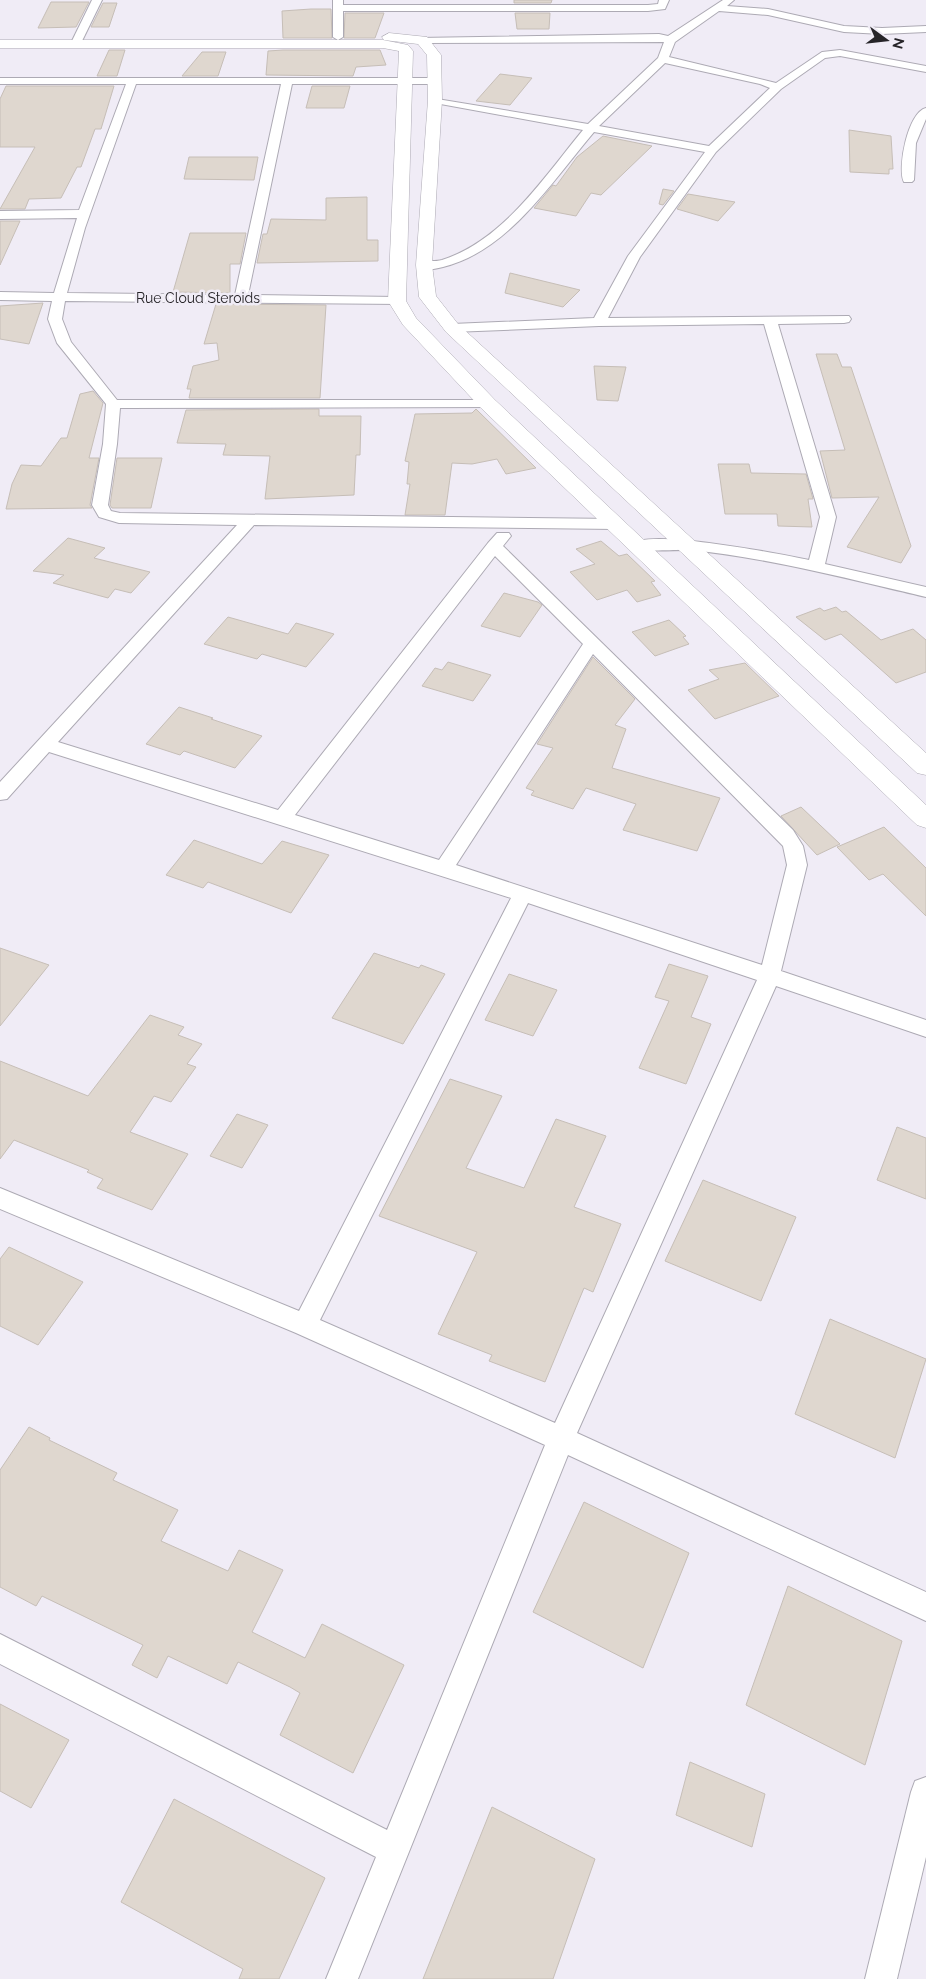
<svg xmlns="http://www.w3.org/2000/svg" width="926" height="1979" viewBox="0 0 926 1979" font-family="Raleway,sans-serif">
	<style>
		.building { fill: #dfd7cf; stroke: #c6beb7 }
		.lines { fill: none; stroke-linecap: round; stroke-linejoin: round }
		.minor-casing { stroke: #adaab4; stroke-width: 2 }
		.secondary-casing { stroke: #adaab4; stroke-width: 1 }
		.minor { fill: #fff; fill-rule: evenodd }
		.secondary { fill: #fff; fill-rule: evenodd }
		.labels { text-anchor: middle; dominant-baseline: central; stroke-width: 5; stroke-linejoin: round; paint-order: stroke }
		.far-street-label { font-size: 14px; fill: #262428; stroke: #f0ecf6 }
	</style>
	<rect width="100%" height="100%" fill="#f0ecf6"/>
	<g class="building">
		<polygon points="514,0 552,0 551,3 514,3"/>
		<polygon points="51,2 89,2 76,27 38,28"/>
		<polygon points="103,3 117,3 109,27 91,27"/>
		<polygon points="311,9 331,9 332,38 283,38 282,11"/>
		<polygon points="345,13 384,13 375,38 344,38"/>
		<polygon points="515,13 550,13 549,29 517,29"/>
		<polygon points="109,50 125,50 117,76 97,76"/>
		<polygon points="283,50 380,50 386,65 356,67 353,76 266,75 268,51"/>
		<polygon points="202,52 226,52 218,76 182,76"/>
		<polygon points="500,74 532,78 510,105 476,101"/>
		<polygon points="6,86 114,86 101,129 95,129 81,167 77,167 61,198 29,199 25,209 0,209 35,147 0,147 0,99"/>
		<polygon points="312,86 350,86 344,108 306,108"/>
		<polygon points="849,130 891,136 893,169 889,169 889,174 850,172"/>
		<polygon points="603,136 652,146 601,195 591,193 576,216 534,208 553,185 556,186 577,157"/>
		<polygon points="189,157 258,157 254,180 184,179"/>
		<polygon points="663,189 674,191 663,205 659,204"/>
		<polygon points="688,194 735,202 718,221 677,209"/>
		<polygon points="367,197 367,240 378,240 378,261 257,263 263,234 267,234 271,219 326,220 326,198"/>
		<polygon points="0,221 20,221 0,265"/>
		<polygon points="190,233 246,233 240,264 230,264 230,293 173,292"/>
		<polygon points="510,273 580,290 563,307 505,293"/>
		<polygon points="43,303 29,344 0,339 0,306"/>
		<polygon points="216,304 326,305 320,398 189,398 191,389 187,389 193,366 219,360 217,343 204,344"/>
		<polygon points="816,354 837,354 842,367 851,367 911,546 901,563 847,547 879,497 832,498 820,451 845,450"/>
		<polygon points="594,366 626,367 618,401 597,400"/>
		<polygon points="93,391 103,403 89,458 99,458 90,505 92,508 6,509 12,484 21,465 41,466 61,438 67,438 80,394"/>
		<polygon points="319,409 319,416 361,416 360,455 356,455 354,495 265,499 270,456 223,455 226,444 177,443 186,410"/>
		<polygon points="476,409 536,468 506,474 497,459 472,464 452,463 445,515 405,515 410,484 407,484 409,462 405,461 415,414 472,413"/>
		<polygon points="117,458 162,458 151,508 112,508 110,505"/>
		<polygon points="718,464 749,464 751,473 806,474 813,499 808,499 812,527 778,526 777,514 725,514"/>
		<polygon points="68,538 105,548 94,558 150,572 131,593 115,589 108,598 53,583 64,575 33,571"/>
		<polygon points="601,541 619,556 627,554 655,581 651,582 661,595 637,602 627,590 597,600 570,572 595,564 576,549"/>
		<polygon points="504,593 538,602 542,605 520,637 481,626"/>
		<polygon points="836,607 842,612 846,611 881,640 913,629 926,640 926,672 896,683 841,634 825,640 796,617 820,608 824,611"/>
		<polygon points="228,617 288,634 296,623 334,634 306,667 262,654 257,659 204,644"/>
		<polygon points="669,620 686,636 683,637 689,644 655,656 632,632"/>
		<polygon points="593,657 635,699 615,725 626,729 612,768 720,798 697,851 623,830 636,804 586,788 573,809 531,795 534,791 526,788 553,748 537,744"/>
		<polygon points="448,662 491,675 473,701 422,686 435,668 442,670"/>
		<polygon points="745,663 779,696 715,719 688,690 719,679 709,670"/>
		<polygon points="179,707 213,718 211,719 262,736 235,768 184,751 180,755 146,744"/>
		<polygon points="801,807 840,844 817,855 781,816"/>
		<polygon points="884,827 926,868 926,916 883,874 869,880 837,847"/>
		<polygon points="194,840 262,864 282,841 329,855 291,913 208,882 203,888 166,875"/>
		<polygon points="0,948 49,965 0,1026"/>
		<polygon points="374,953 419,968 421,965 445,974 403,1044 332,1018"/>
		<polygon points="669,964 708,976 691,1017 711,1024 686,1084 639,1068 669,1001 655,997"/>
		<polygon points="509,974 557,990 533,1036 485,1020"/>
		<polygon points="150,1015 184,1027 178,1035 202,1044 187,1064 196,1067 171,1102 154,1096 130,1132 188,1154 152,1210 97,1188 103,1179 87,1172 89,1170 14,1140 0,1159 0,1061 88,1096"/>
		<polygon points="450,1079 502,1096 466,1168 524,1188 556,1119 606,1136 574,1207 621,1224 593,1292 584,1288 545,1382 489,1361 492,1355 438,1334 477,1252 379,1216"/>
		<polygon points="237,1114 268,1125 242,1168 210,1156"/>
		<polygon points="897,1127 926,1138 926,1199 877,1180"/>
		<polygon points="703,1180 796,1217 761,1301 665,1261"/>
		<polygon points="9,1247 83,1282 38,1345 0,1326 0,1259"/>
		<polygon points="830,1319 926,1359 895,1458 795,1414"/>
		<polygon points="29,1427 50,1438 49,1440 117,1473 113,1480 178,1510 161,1541 228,1571 239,1550 283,1570 252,1632 305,1658 322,1624 404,1665 353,1773 280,1735 300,1693 290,1687 238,1662 227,1684 168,1656 157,1678 132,1665 143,1645 42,1596 36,1606 0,1587 0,1470"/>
		<polygon points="584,1502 689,1553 643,1668 533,1612"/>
		<polygon points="788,1586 902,1641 865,1765 746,1705"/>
		<polygon points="0,1704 69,1740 31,1808 0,1791"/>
		<polygon points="690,1762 765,1794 752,1847 676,1815"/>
		<polygon points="174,1799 325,1878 279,1979 239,1979 243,1969 121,1902"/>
		<polygon points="492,1807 595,1859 553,1979 423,1979"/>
	</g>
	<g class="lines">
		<defs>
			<g id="minor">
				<polygon points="92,0 102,0 81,43 72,45 71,43"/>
				<polygon points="333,0 343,0 343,5 648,5 658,4 659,0 669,0 665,9 648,11 343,11 343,37 338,40 333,37"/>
				<path d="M 723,0 L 734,0 L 727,6 L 768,9 L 844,26 L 882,28 L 926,26 L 926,32 L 882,34 L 844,32 L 768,15 L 719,11 L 675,42 L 669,57 L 776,83 L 822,52 L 840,50 L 926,66 L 926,72 L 840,56 L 825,58 L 781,89 L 716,152 L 640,257 L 608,318 L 849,316 L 851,319 L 849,322 L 844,323 L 778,324 L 836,517 L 825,564 L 926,587 L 926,597 C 848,579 770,558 690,550 C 678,549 637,554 631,545 C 644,527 785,555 809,560 L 820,517 L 764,324 L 599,326 L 452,332 L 445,328 L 452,324 L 594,318 L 628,256 L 705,152 L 594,132 C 552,181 509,251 443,267 C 435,269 423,272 418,265 L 419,262 C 427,260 435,262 442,260 C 504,240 544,177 583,130 L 435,103 L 431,102 L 431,98 L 588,124 L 658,58 L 664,42 L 422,43 L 418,42 L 418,38 L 659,34 L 668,36 ZM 665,63 L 760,84 L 770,88 L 709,146 L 599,126 Z"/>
				<path d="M 0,78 L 433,78 L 438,81 L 433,84 L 292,84 L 248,295 L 397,297 L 402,298 L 404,301 L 402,304 L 65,301 L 62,319 L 71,342 L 117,400 L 488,400 L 495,404 L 493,407 L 120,408 L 117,444 L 108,505 L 111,511 L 120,513 L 616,519 L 624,524 L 616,529 L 254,525 L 58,742 L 278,810 L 488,543 L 497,533 L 509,533 L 511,536 L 503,546 L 793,830 L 803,846 L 807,865 L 781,971 L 926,1020 L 926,1037 L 776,986 L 577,1433 L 926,1592 L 926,1621 L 568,1455 L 358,1979 L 326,1979 L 376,1857 L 0,1664 L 0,1634 L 387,1830 L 545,1445 L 296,1333 L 0,1209 L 0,1188 L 299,1311 L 511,898 L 49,752 L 7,799 L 0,800 L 0,782 L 237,525 L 119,523 L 99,517 L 92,505 L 103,444 L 106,404 L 57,343 L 48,319 L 52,301 L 0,300 L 0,292 L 54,293 L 77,218 L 0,219 L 0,211 L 79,210 L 126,84 L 0,84 ZM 136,84 L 281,84 L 235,295 L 67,293 L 85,228 ZM 495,556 L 583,644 L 439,860 L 295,815 ZM 593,654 L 783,846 L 787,865 L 762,965 L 456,865 ZM 528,903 L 757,980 L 555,1423 L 320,1320 Z"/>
				<path d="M 926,108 L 926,119 L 916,143 L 914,180 L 912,182 L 904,182 C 897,168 908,112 926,108 Z"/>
				<polygon points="926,1777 926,1857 897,1979 865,1979 911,1792 915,1781"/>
			</g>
			<g id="secondary">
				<polygon points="389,33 427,37 441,55 442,100 432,265 436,296 458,324 926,753 926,775 917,773 446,332 422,301 419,297 416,265 428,100 427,55 418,44 384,40 382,37"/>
				<polygon points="0,40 383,40 408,45 413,51 406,301 416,318 495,400 926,805 926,828 917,825 481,408 403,325 388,301 399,51 383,48 0,48"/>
			</g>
		</defs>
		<use href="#minor" class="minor-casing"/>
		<use href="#secondary" class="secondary-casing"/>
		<use href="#minor" class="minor"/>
		<use href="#secondary" class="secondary"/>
	</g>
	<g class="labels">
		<g class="far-street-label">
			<text x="198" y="298">Rue Cloud Steroids</text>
		</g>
	</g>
	<g transform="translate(886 40) rotate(105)" stroke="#f0ecf6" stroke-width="4" paint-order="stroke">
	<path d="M0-4L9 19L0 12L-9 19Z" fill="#262428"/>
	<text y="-8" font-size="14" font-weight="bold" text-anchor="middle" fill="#262428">N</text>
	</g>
</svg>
